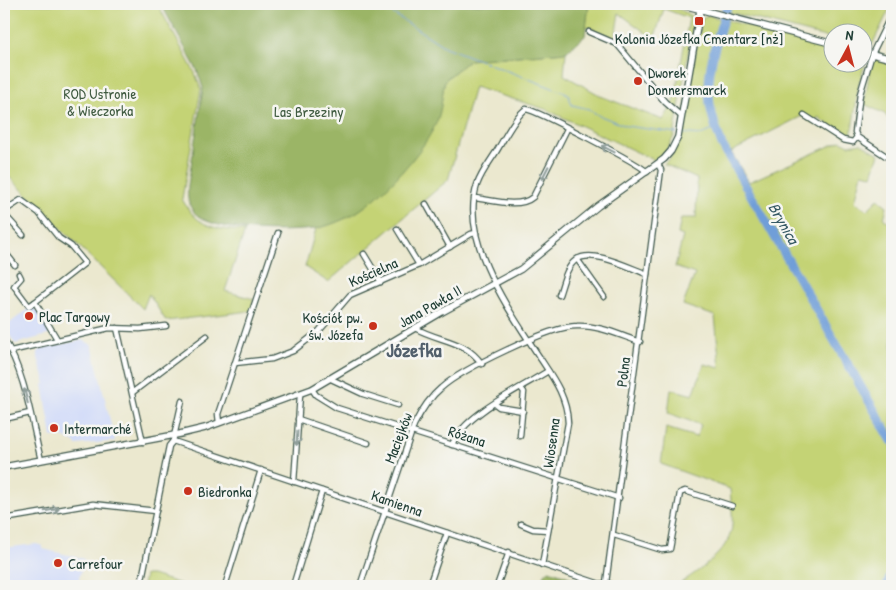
<svg xmlns="http://www.w3.org/2000/svg" width="896" height="590" viewBox="0 0 896 590" font-family="'Patrick Hand',sans-serif">
	<style>
		.built { fill: #d0daf9 }
		.green { fill: #c4d375; stroke: #728854 }
		.forest { fill: #9bb566; stroke: #5d794d }
		.lines { fill: none; stroke-linecap: round; stroke-linejoin: round }
		.stream { stroke: #6f9ed8; stroke-width: 1 }
		.river { stroke: #6f9ed8; stroke-width: 9 }
		.minor-casing { stroke: #3e574b; stroke-width: 7 }
		.tertiary-casing { stroke: #3e574b; stroke-width: 8 }
		.minor { stroke: #fff; stroke-width: 4.5 }
		.tertiary { stroke: #fff; stroke-width: 5.5 }
		.oneway { stroke: #8f9e9a }
		.poi-dot { fill: #c8321e; stroke: #f6f6f2; stroke-width: 2 }
		.labels { text-anchor: middle; dominant-baseline: central; stroke-width: 5; stroke-linejoin: round; paint-order: stroke }
		.poi-label { font-size: 15px; fill: #1f3d34; stroke: #f6f6f2; text-anchor: start }
		.park-label { font-size: 15px; fill: #405b41; stroke: #f6f6f2 }
		.street-label { font-size: 15px; fill: #1f3d34; stroke: #f6f6f2 }
		.water-label { font-size: 16px; font-style: italic; fill: #375a65; stroke: #f6f6f2 }
		.district-label { font-size: 20px; font-weight: bold; fill: #52606c; stroke: #f6f6f2 }
	</style>
	<rect width="100%" height="100%" fill="#f6f6f2"/>
	<filter id="ink" filterUnits="userSpaceOnUse"><feTurbulence type="fractalNoise" baseFrequency=".02" numOctaves="2"/><feDisplacementMap in="SourceGraphic" scale="10" xChannelSelector="R" yChannelSelector="G"/><feConvolveMatrix kernelMatrix="1 2 1 2 8 2 1 2 1" color-interpolation-filters="sRGB"/></filter>
	<filter id="wash" filterUnits="userSpaceOnUse"><feTurbulence type="fractalNoise" baseFrequency=".0096" numOctaves="4" result="noise"/><feDisplacementMap in="SourceGraphic" scale="20" xChannelSelector="R" yChannelSelector="G"/><feGaussianBlur stdDeviation="1.12" result="paint"/><feColorMatrix in="noise" values="0 0 0 0 0 0 0 0 0 0 0 0 0 0 0 0 0 1.4 0 .05"/><feComposite in="paint" operator="in"/></filter>
	<g filter="url(#wash)">
		<rect width="100%" height="100%" fill="#ebe8cf"/>
		<g class="built">
			<polygon points="33,305 51,334 15,344 5,327"/>
			<polygon points="83,340 92,345 115,441 76,445 74,442 60,436 52,437 43,384 46,384 38,358 38,352 43,348"/>
			<polygon points="36,544 43,546 43,549 84,559 77,586 22,586 4,578 4,548"/>
		</g>
		<g class="green">
			<path d="M 4,4 L 158,5 L 195,73 L 201,89 L 182,199 C 198,228 214,229 245,231 L 225,291 L 254,299 L 250,311 L 166,321 L 149,294 L 143,309 L 4,172 Z"/>
			<path d="M 589,4 C 614,4 681,0 694,19 L 674,136 L 666,152 L 656,161 L 545,109 L 474,87 L 448,180 L 328,282 L 305,267 L 316,229 L 357,212 L 437,121 L 445,80 L 469,60 L 566,52 L 564,75 L 603,97 L 663,120 L 674,102 L 689,18 L 664,9 L 654,39 L 619,13 L 615,38 L 586,26 Z"/>
			<polygon points="730,4 892,4 872,45 867,48 864,47 864,32 834,32 833,39 728,12"/>
			<path d="M 707,15 L 833,48 L 834,62 L 864,62 L 864,57 L 866,60 L 859,84 L 851,137 L 845,136 L 818,117 L 814,124 L 802,116 L 731,152 L 749,182 L 841,141 L 849,145 L 861,143 L 879,154 L 872,175 L 862,173 L 855,202 L 867,210 L 878,199 L 887,206 L 884,219 L 892,224 L 892,586 L 676,586 C 695,573 724,556 731,532 C 734,520 731,502 730,489 L 661,464 L 666,428 L 696,437 L 701,425 L 668,413 L 671,389 L 693,395 L 704,364 L 720,368 L 715,316 L 683,305 L 695,274 L 675,267 L 683,236 L 678,234 L 681,218 L 696,218 L 697,179 L 664,164 L 670,158 L 679,140 L 702,19 Z"/>
			<polygon points="876,58 892,63 892,125 885,114 864,104 871,63"/>
			<polygon points="145,575 152,575 187,586 143,586"/>
		</g>
		<g class="forest">
			<path d="M 161,4 L 589,4 L 585,36 L 566,52 L 469,60 L 445,80 C 442,93 442,109 437,121 C 426,149 383,196 357,212 C 346,219 327,227 314,229 C 289,232 209,234 193,211 C 187,202 187,195 188,185 L 203,88 L 197,70 Z"/>
			<polygon points="549,570 595,586 539,586 542,577"/>
		</g>
		<g class="lines">
			<g class="stream">
				<polyline points="378,4 445,47 568,94 572,105 589,109 598,115 626,126 677,133"/>
				<polyline points="681,133 700,135 716,129"/>
			</g>
			<g class="river">
				<path d="M 728,4 C 718,35 705,71 710,104 C 712,118 717,132 722,145 L 892,441"/>
				<polyline points="887,586 892,572"/>
			</g>
		</g>
	</g>
	<g filter="url(#ink)">
		<g class="lines">
			<defs>
				<g id="minor">
					<polyline points="892,13 872,54 860,94 855,132 857,137 892,160"/>
					<polyline points="589,32 617,44 665,102 681,116"/>
					<polyline points="804,115 843,140 853,142 857,137"/>
					<path d="M 475,198 C 492,200 519,209 533,197 L 567,129"/>
					<polyline points="426,204 450,247"/>
					<polyline points="4,211 21,200 39,213 59,238 71,246 85,263 35,302 57,339"/>
					<polyline points="4,214 23,235"/>
					<polyline points="397,229 419,265"/>
					<polyline points="4,251 15,265"/>
					<polyline points="364,254 381,282"/>
					<polyline points="577,259 604,297"/>
					<polyline points="19,274 21,278 14,286 29,306 35,302"/>
					<path d="M 559,295 C 563,284 566,267 576,260 C 592,248 630,268 647,274"/>
					<polyline points="117,328 143,442"/>
					<path d="M 415,328 C 440,342 464,339 482,364"/>
					<path d="M 4,339 C 26,375 31,420 41,460"/>
					<polyline points="11,351 109,328 140,329 166,326"/>
					<polyline points="235,363 272,359 293,351 319,331 350,295 419,265 471,234 476,233"/>
					<polyline points="329,378 363,394 398,405"/>
					<polyline points="312,389 316,395 337,408 619,498"/>
					<polyline points="133,392 207,336"/>
					<polyline points="182,401 173,441 600,584 606,583 618,586"/>
					<polyline points="495,404 499,407 523,411"/>
					<polyline points="4,419 30,413"/>
					<polyline points="298,419 368,443"/>
					<polyline points="219,423 218,414 278,233"/>
					<polyline points="520,436 524,392 521,388"/>
					<path d="M 452,445 C 463,415 521,388 548,371"/>
					<polyline points="294,482 300,395"/>
					<polyline points="4,519 93,504 156,511"/>
					<polyline points="521,524 533,529 548,530"/>
					<polyline points="614,535 662,550 670,549 680,493 685,491 732,506"/>
					<path d="M 542,565 L 568,423 C 567,396 553,378 538,355 C 510,311 459,241 477,185 C 481,173 489,163 496,152 C 503,141 515,116 526,109 C 538,111 640,164 647,172"/>
					<polyline points="142,579 169,446 173,441"/>
					<polyline points="606,583 661,170 658,164"/>
					<polyline points="225,586 261,470"/>
					<polyline points="293,586 322,491"/>
					<path d="M 360,586 L 414,425 C 421,411 429,398 441,388 C 462,369 550,326 577,326 C 599,325 619,335 640,342"/>
					<polyline points="429,586 447,533"/>
					<polyline points="497,586 509,552"/>
				</g>
				<g id="tertiary">
					<polyline points="679,4 834,44"/>
					<polyline points="864,52 892,59"/>
					<polyline points="4,467 180,434 205,428 312,389 442,312 521,269 598,206 664,159 671,151 678,137 700,10"/>
				</g>
			</defs>
			<use href="#minor" class="minor-casing"/>
			<use href="#tertiary" class="tertiary-casing"/>
			<use href="#minor" class="minor"/>
			<use href="#tertiary" class="tertiary"/>
		</g>
		<defs><path id="oneway-shaft" d="M-6 0H5M1.5-3L5.5 0L1.5 3" fill="none" stroke-width="1.6" stroke-linecap="round" stroke-linejoin="round" transform="scale(1.25)"/></defs>
		<g class="oneway">
			<use href="#oneway-shaft" transform="translate(608 149) rotate(-153)"/>
			<use href="#oneway-shaft" transform="translate(545 173) rotate(117)"/>
			<use href="#oneway-shaft" transform="translate(26 396) rotate(-104)"/>
			<use href="#oneway-shaft" transform="translate(297 438) rotate(93)"/>
			<use href="#oneway-shaft" transform="translate(52 510) rotate(-9)"/>
		</g>
	</g>
	<g class="poi-dot">
		<rect x="694" y="16" width="10" height="10" rx="2.5"/>
		<circle cx="638" cy="81" r="5"/>
		<circle cx="29" cy="316" r="5"/>
		<circle cx="373" cy="326" r="5"/>
		<circle cx="54" cy="428" r="5"/>
		<circle cx="188" cy="491" r="5"/>
		<circle cx="58" cy="563" r="5"/>
	</g>
	<g class="labels">
		<g class="poi-label">
			<text x="699" y="38" text-anchor="middle">Kolonia Józefka Cmentarz [nż]</text>
			<text x="648" y="72">Dworek<tspan x="648" dy="17">Donnersmarck</tspan></text>
			<text x="39" y="316">Plac Targowy</text>
			<text x="363" y="317" text-anchor="end">Kościół pw.<tspan x="363" dy="17">św. Józefa</tspan></text>
			<text x="64" y="428">Intermarché</text>
			<text x="198" y="491">Biedronka</text>
			<text x="68" y="563">Carrefour</text>
		</g>
		<g class="park-label">
			<text x="100" y="93">ROD Ustronie<tspan x="100" dy="17">&amp; Wieczorka</tspan></text>
			<text x="309" y="111">Las Brzeziny</text>
		</g>
		<g class="street-label">
			<text transform="translate(373 272) rotate(-24)">Kościelna</text>
			<text transform="translate(430 306) rotate(-30)">Jana Pawła II</text>
			<text transform="translate(623 372) rotate(-83)">Polna</text>
			<text transform="translate(467 436) rotate(18)">Różana</text>
			<text transform="translate(398 438) rotate(-69)">Maciejków</text>
			<text transform="translate(551 443) rotate(-82)">Wiosenna</text>
			<text transform="translate(397 503) rotate(19)">Kamienna</text>
		</g>
		<g class="water-label">
			<text transform="translate(784 223) rotate(60)">Brynica</text>
		</g>
		<g class="district-label">
			<text x="414" y="349">Józefka</text>
		</g>
	</g>
	<rect width="896" height="590" fill="none" stroke="#f6f6f2" stroke-width="20"/>
	<g transform="translate(848 48) rotate(7)"><circle r="24" fill="#f6f6f2" stroke="#a0aca6"/>
	<path d="M0-4L9 19L0 12L-9 19Z" fill="#c8321e"/>
	<text y="-8" font-size="14" font-weight="bold" text-anchor="middle" fill="#1f3d34">N</text>
	</g>
</svg>
